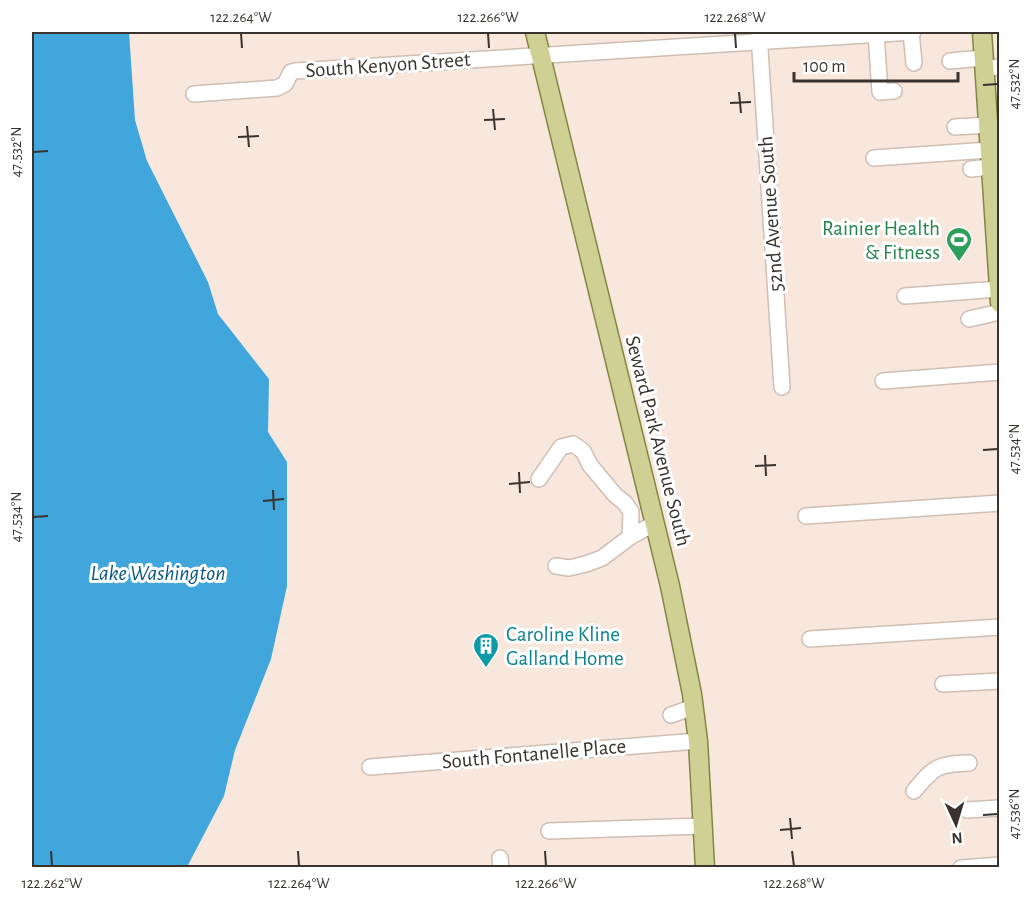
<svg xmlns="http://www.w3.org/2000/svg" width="1031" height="899" viewBox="0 0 1031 899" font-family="'Alegreya Sans',sans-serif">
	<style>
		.water { fill: #41a6dc }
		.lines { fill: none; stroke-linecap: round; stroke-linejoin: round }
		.minor-casing { stroke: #cfbeb4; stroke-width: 18 }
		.major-casing { stroke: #848542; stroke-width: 21 }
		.minor { stroke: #fff; stroke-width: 15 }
		.major { stroke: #ced094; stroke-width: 18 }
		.ticks { fill: none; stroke: #39322e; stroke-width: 2 }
		.labels { text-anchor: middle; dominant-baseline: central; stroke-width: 6; stroke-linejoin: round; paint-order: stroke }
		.street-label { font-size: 21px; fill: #39322e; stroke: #fff }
		.leisure-label { font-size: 21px; fill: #27864d; stroke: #fff; text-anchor: end }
		.culture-label { font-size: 21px; fill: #0d838f; stroke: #fff; text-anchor: start }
		.water-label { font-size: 22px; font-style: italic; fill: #08587d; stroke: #fff }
		.neatline { fill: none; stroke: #39322e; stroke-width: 2 }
		.ticks-label { font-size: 15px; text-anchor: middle; fill: #39322e }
	</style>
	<rect width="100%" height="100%" fill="#f8e7dc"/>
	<polygon class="water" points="32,32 129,32 135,120 147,161 208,282 218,314 269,379 268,432 287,462 287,586 271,659 235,750 224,796 187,867 32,867"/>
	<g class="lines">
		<defs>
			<g id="minor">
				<polyline points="911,32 914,63"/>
				<polyline points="759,34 782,387"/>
				<polyline points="876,34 880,92 894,91"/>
				<polyline points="950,61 983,58"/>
				<polyline points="984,68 1000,67"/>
				<polyline points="194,94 277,88 285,84 291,72 295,71 913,32"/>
				<polyline points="955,127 988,125"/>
				<polyline points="874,158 989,150"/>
				<polyline points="971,169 990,167"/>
				<polyline points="905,296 999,289"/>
				<polyline points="969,319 1000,312"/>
				<polyline points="883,381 1000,372"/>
				<polyline points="539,479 561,447 573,444 583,451 590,465 615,495 625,503 631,512 630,537"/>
				<polyline points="806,516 1000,503"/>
				<polyline points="556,566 569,568 586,564 602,558 630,537 655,523"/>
				<polyline points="810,639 1000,627"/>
				<polyline points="943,684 1000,681"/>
				<polyline points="671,715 693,707"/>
				<polyline points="370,767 698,741"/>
				<path d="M 914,791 C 934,767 937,764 969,763"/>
				<polyline points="967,810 1000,808"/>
				<polyline points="549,831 703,826"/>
				<polyline points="500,858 501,868"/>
				<polyline points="961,868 1000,865"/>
			</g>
			<g id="major">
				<polyline points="535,32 670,586 692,694 698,741 705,868"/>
				<polyline points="982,32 1000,303"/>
			</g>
		</defs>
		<use href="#minor" class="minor-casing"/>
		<use href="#major" class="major-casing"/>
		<use href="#minor" class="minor"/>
		<use href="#major" class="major"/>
	</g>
	<path class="ticks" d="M 241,33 L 242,48M 488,33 L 489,48M 735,33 L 736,48M 983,85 L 998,84M 739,92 L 741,113M 730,103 L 751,102M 493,109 L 495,130M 484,120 L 505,119M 247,126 L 249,147M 238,137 L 259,136M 33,152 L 48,151M 983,450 L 998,449M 765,455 L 766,476M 755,466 L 776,465M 519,472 L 520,493M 509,484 L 530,482M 273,490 L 274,510M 263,501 L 284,499M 33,517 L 48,516M 983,815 L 998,814M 790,818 L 792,839M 780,830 L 801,828M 51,851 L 52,866M 298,851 L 299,866M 545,851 L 546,866M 792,851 L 794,866"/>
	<defs>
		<symbol id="stadium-pin" viewBox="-11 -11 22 30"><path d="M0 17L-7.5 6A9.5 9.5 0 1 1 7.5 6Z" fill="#2e9e5b" stroke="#fff"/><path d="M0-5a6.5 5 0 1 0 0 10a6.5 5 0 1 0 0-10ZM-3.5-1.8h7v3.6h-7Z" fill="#fff"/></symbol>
		<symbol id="building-pin" viewBox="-11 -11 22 30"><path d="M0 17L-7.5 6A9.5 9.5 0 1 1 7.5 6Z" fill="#0f9aa8" stroke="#fff"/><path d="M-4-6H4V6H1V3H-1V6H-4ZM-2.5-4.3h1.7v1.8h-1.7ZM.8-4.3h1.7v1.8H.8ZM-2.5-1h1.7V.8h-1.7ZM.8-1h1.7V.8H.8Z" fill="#fff"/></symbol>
	</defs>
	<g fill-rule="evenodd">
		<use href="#stadium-pin" x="944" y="225" width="30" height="40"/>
		<use href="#building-pin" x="471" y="631" width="30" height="40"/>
	</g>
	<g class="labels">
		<g class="street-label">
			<text transform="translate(388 65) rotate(-4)">South Kenyon Street</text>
			<text transform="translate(771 214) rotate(-94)">52nd Avenue South</text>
			<text transform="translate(658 441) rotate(76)">Seward Park Avenue South</text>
			<text transform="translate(534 754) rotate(-5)">South Fontanelle Place</text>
		</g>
		<g class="leisure-label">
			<text x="940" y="228">Rainier Health<tspan x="940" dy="24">&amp; Fitness</tspan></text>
		</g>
		<g class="culture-label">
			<text x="506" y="634">Caroline Kline<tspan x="506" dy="24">Galland Home</tspan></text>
		</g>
		<g class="water-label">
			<text x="158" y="573">Lake Washington</text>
		</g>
	</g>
	<rect width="1031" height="899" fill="none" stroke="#ffffff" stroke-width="66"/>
	<g transform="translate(956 824) rotate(176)" stroke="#ffffff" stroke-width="4.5" paint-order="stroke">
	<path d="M0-4.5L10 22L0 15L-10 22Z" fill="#39322e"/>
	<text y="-9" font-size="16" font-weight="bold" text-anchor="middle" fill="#39322e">N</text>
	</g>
	<path d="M794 72v9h164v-9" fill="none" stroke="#39322e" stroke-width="3"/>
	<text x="803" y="72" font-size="18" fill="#39322e" stroke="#ffffff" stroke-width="4.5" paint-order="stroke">100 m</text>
	<rect x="33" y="33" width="965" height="833" class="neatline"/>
	<g class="ticks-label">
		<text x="241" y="22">122.264°W</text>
		<text x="488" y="22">122.266°W</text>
		<text x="735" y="22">122.268°W</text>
		<text transform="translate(1014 84) rotate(-90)" y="5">47.532°N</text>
		<text transform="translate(16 152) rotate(-90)" y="5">47.532°N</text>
		<text transform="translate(1014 449) rotate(-90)" y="5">47.534°N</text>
		<text transform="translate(16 517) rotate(-90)" y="5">47.534°N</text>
		<text transform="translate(1014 814) rotate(-90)" y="5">47.536°N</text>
		<text x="52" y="888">122.262°W</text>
		<text x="299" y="888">122.264°W</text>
		<text x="546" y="888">122.266°W</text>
		<text x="794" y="888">122.268°W</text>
	</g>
</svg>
